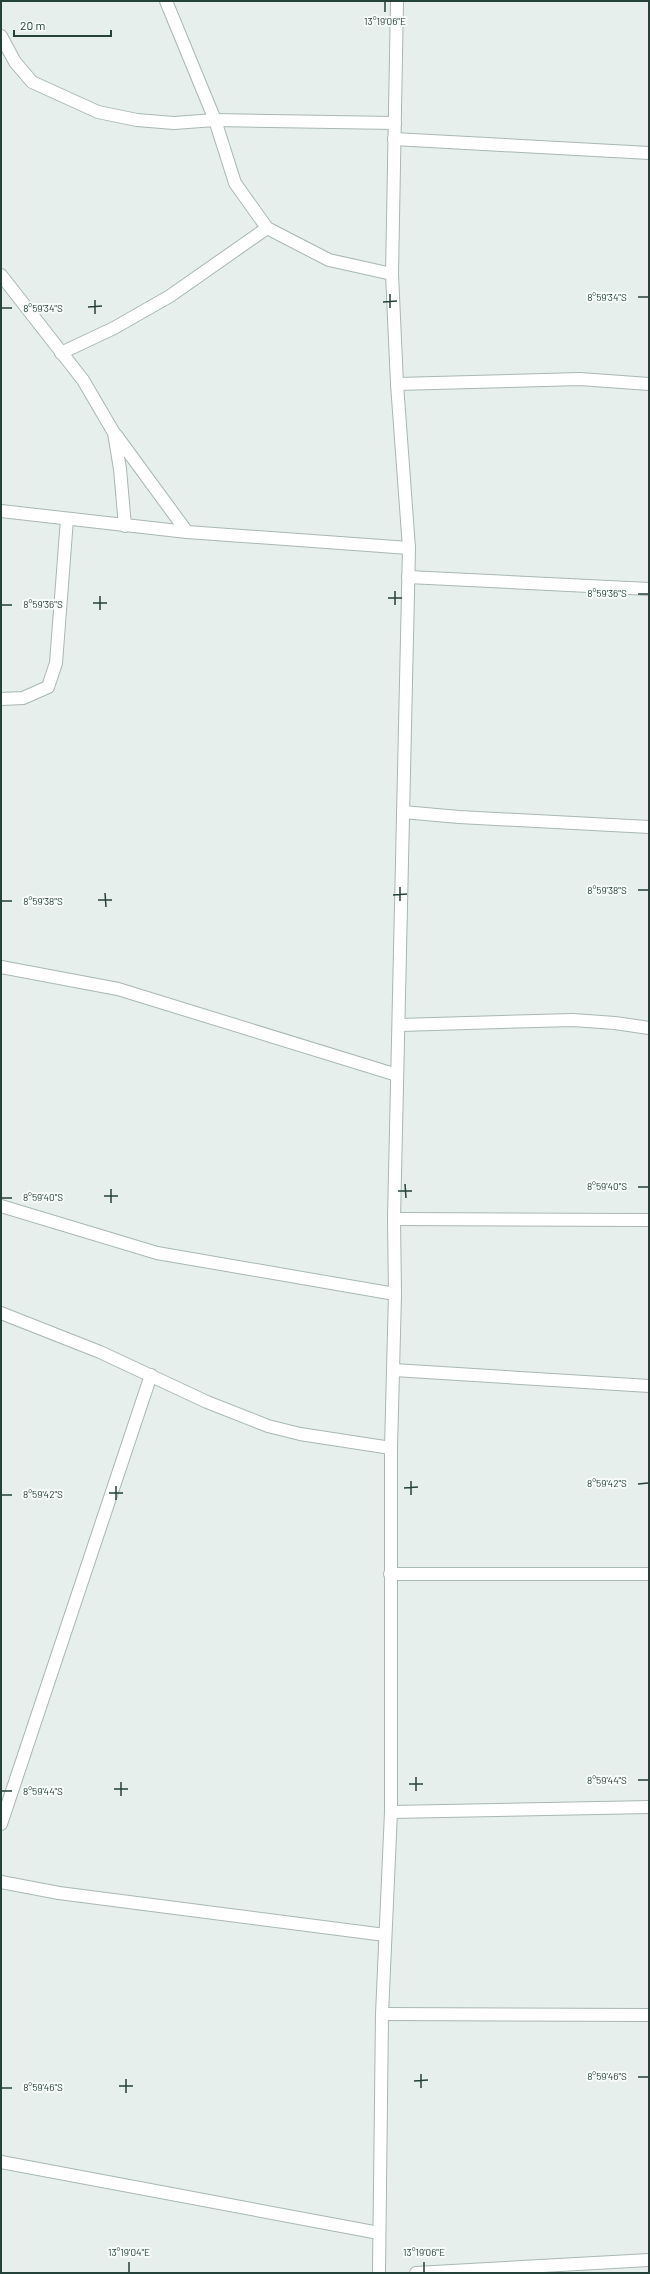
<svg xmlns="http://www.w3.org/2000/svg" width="650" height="2274" viewBox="0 0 650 2274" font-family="Barlow,sans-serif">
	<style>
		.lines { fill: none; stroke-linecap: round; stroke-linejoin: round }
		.street-casing { stroke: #a8b8b2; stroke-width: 14 }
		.street { stroke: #fff; stroke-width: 12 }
		.ticks { fill: none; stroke: #24423a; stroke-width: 1.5 }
		.ticks-label { font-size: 10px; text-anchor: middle; fill: #24423a; stroke: #f7fbf9; stroke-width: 4; stroke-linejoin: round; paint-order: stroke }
	</style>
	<rect width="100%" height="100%" fill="#e6efeb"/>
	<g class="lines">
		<defs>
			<g id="street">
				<polyline points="166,1 215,120 235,183 267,228 329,260 392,274"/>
				<polyline points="1,36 15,62 32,82 98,112 137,120 174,123 215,120 395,123"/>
				<polyline points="394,139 649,153"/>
				<polyline points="1,275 83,380 114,433 120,469 125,526"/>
				<polyline points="61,353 114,328 170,296 267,228"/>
				<polyline points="397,384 580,379 649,384"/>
				<polyline points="116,435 187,532"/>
				<polyline points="1,511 187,532 409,548"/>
				<polyline points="408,577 649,589"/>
				<polyline points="1,699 23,698 48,687 56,663 67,519"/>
				<polyline points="403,812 459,817 649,827"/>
				<polyline points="1,967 118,989 397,1075"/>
				<polyline points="399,1025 573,1020 615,1023 649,1028"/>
				<polyline points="1,1206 157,1253 395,1294"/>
				<polyline points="394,1219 649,1220"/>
				<polyline points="1,1313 100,1352 207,1402 268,1426 300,1434 391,1448"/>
				<polyline points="394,1370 649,1386"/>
				<polyline points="390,1574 649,1574"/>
				<polyline points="391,1812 649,1807"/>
				<polyline points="1,1824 151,1375"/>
				<polyline points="1,1882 59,1893 385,1935"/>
				<polyline points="382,2014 649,2015"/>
				<polyline points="1,2162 379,2233"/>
				<polyline points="379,2273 382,2014 391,1812 391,1448 395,1294 394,1219 409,548 397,384 392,274 397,1"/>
				<polyline points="416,2273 649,2260"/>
			</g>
		</defs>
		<use href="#street" class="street-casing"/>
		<use href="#street" class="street"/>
	</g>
	<path class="ticks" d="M 385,2 L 385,12M 390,294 L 390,308M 638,297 L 648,297M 95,300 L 95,314M 383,302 L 397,301M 88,307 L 102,306M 2,308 L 12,308M 395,591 L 395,605M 638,594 L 648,594M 100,596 L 100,610M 388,598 L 402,598M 93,603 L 107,603M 2,605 L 12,605M 400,887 L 400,901M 638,890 L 648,890M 105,893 L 106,907M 393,895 L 407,894M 98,900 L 112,900M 2,901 L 12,901M 405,1184 L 406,1198M 638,1187 L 648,1187M 111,1189 L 111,1203M 398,1191 L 412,1191M 104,1196 L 118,1196M 2,1198 L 12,1198M 411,1481 L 411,1495M 638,1484 L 648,1483M 116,1486 L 116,1500M 404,1488 L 418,1487M 109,1493 L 123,1493M 2,1495 L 12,1495M 416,1777 L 416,1791M 638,1780 L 648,1780M 121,1782 L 121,1796M 409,1784 L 423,1784M 114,1789 L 128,1789M 2,1791 L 12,1791M 421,2074 L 421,2088M 638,2077 L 648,2077M 126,2079 L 126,2093M 414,2081 L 428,2080M 119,2086 L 133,2086M 2,2088 L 12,2088M 129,2262 L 129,2272M 424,2262 L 424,2272"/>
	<g class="ticks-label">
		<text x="385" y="25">13°19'06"E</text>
		<text x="607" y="301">8°59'34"S</text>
		<text x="43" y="312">8°59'34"S</text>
		<text x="607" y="597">8°59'36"S</text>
		<text x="43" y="608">8°59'36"S</text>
		<text x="607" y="894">8°59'38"S</text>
		<text x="43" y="905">8°59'38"S</text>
		<text x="607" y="1190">8°59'40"S</text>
		<text x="43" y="1201">8°59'40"S</text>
		<text x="607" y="1487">8°59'42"S</text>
		<text x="43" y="1498">8°59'42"S</text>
		<text x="607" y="1784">8°59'44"S</text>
		<text x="43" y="1795">8°59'44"S</text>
		<text x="607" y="2080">8°59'46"S</text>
		<text x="43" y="2091">8°59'46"S</text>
		<text x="129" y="2256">13°19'04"E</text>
		<text x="424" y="2256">13°19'06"E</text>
	</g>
	<rect width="650" height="2274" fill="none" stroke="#24423a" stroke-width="4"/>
	<path d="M14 30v6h97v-6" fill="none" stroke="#24423a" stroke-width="2"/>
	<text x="20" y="30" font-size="12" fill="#24423a" stroke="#f7fbf9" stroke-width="3" paint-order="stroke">20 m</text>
</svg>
